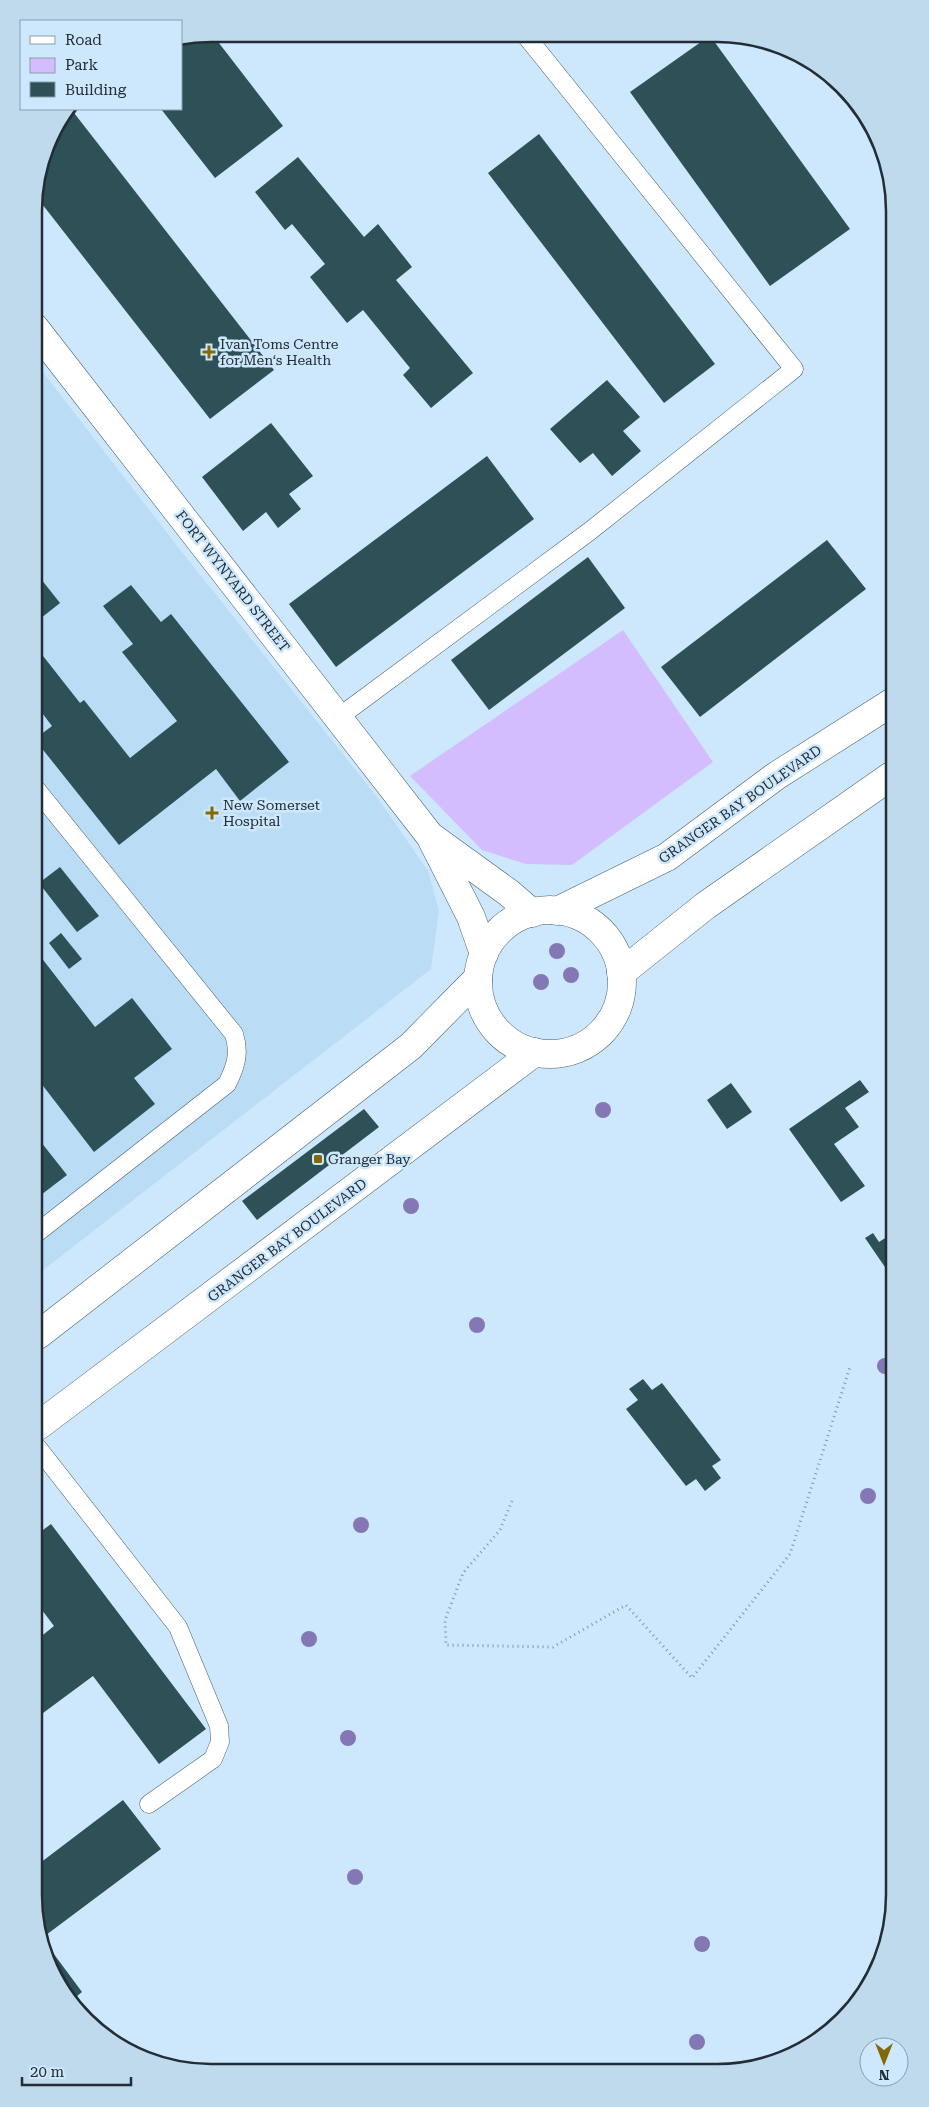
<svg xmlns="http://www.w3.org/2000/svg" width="929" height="2107" viewBox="0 0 929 2107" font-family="'Roboto Serif',serif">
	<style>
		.built { fill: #badcf5 }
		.green { fill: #d4bdff }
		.building { fill: #2e5057 }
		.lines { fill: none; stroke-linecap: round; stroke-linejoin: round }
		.service-casing { stroke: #465e70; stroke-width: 19 }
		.minor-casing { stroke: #465e70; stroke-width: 29 }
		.tertiary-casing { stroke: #465e70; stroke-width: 29 }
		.path { stroke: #8397a6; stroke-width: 3; stroke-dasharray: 1 4; stroke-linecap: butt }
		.service { stroke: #fff; stroke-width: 18 }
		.minor { stroke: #fff; stroke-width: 28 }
		.tertiary { stroke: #fff; stroke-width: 28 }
		.tree { fill: #8478b4 }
		.poi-dot { fill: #836902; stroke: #cde8fd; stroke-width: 2 }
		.labels { text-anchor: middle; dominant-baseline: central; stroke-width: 5; stroke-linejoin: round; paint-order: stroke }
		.poi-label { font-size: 14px; fill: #232d35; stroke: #cde8fd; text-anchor: start }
		.street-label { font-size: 14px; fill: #232d35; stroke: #cde8fd }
		.rim { fill: none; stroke: #232d35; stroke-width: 2.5 }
	</style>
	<rect width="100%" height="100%" fill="#cde8fd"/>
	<polygon class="built" points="35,362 185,556 377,797 428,871 439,911 431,969 38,1274"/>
	<polygon class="green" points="623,630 713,762 572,865 526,864 482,850 410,776"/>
	<g class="building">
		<polygon points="212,34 283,126 215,178 161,109 181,109 181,40"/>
		<polygon points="708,37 711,37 850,229 770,286 630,92"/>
		<polygon points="71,109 274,370 210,419 35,195 52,133"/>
		<polygon points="539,134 715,364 664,403 488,173"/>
		<polygon points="298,157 364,237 378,224 412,267 396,280 473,373 431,408 403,375 410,368 363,310 347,323 310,277 325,264 292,224 285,230 255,192"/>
		<polygon points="607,380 640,417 623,431 641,451 612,476 593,453 580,463 550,429"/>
		<polygon points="271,423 313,476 289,494 301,509 278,528 266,512 243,531 202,477"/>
		<polygon points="487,456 534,519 336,667 289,604"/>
		<polygon points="35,533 42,542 35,547"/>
		<polygon points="827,540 866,589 700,717 661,667"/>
		<polygon points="588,557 625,608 489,710 451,660"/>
		<polygon points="41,579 60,603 36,622 35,584"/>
		<polygon points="131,585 161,622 171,614 289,762 240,801 216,769 119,845 36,741 36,738 52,726 36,705 36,647 80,703 84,700 130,758 177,721 122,652 133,644 103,606"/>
		<polygon points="60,867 99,916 77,932 39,883"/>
		<polygon points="61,933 82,959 69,969 49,943"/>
		<polygon points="37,952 95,1027 132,998 172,1049 134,1078 155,1104 94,1152 37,1078"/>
		<polygon points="860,1080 869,1092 845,1108 859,1127 834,1144 865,1186 841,1202 789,1129"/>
		<polygon points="731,1083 752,1112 727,1129 707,1100"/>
		<polygon points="364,1109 379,1127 257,1220 242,1201"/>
		<polygon points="37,1137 67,1175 37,1198"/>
		<polygon points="873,1233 879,1242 893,1233 893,1266 887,1270 865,1238"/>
		<polygon points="643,1379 652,1390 662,1383 721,1460 712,1466 721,1478 705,1491 696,1479 686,1486 626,1409 638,1400 629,1389"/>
		<polygon points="51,1524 206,1729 159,1764 93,1676 39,1716 39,1638 54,1626 39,1606 39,1533"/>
		<polygon points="123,1800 161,1849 42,1938 82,1992 71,2001 58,1985 40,1942 40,1863"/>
	</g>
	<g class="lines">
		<defs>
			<g id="service">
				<polyline points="339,717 590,531 794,369 526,36"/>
				<path d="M 36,789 L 234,1034 C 240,1053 236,1066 227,1084 L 38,1232"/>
				<polyline points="38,1448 178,1627 219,1726 220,1742 213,1759 149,1804"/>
			</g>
			<g id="minor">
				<polyline points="35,328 430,836 471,917 484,954"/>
				<polyline points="433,838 509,893 532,913"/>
			</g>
			<g id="tertiary">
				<circle cx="550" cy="982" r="72"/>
				<polyline points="557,911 667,857 776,776 891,703"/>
				<polyline points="621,973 705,906 891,776"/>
				<polyline points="38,1335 411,1046 478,978"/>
				<polyline points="38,1426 535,1052"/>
			</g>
		</defs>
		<use href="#service" class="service-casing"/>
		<use href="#minor" class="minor-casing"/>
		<use href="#tertiary" class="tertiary-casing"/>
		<polyline class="path" points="512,1501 500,1530 463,1573 445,1620 446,1645 553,1647 626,1605 692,1678 790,1554 850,1367"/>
		<use href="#service" class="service"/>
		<use href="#minor" class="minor"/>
		<use href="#tertiary" class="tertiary"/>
	</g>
	<g class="tree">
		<circle cx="557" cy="951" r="8"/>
		<circle cx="571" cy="975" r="8"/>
		<circle cx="541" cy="982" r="8"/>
		<circle cx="603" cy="1110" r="8"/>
		<circle cx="411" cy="1206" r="8"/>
		<circle cx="477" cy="1325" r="8"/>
		<circle cx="885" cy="1366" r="8"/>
		<circle cx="868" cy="1496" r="8"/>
		<circle cx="361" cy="1525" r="8"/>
		<circle cx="309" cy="1639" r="8"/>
		<circle cx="348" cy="1738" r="8"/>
		<circle cx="355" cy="1877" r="8"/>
		<circle cx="702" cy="1944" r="8"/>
		<circle cx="697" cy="2042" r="8"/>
	</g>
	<g class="poi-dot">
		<path d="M206.5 344.5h5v5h5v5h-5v5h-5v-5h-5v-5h5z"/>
		<path d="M209.5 805.5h5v5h5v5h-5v5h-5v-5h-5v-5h5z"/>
		<rect x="313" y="1154" width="10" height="10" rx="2.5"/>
	</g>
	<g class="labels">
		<g class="poi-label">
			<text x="220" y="344">Ivan Toms Centre<tspan x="220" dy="16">for Men‘s Health</tspan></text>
			<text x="223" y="805">New Somerset<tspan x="223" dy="16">Hospital</tspan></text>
			<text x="328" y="1159">Granger Bay</text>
		</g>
		<g class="street-label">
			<text transform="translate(233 581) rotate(52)">FORT WYNYARD STREET</text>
			<text transform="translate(740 804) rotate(-35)">GRANGER BAY BOULEVARD</text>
			<text transform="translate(287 1240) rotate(-37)">GRANGER BAY BOULEVARD</text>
		</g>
	</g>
	<path d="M0 0H929V2107H0ZM211 42H717A169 169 0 0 1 886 211V1895A169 169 0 0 1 717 2064H211A169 169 0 0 1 42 1895V211A169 169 0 0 1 211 42Z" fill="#bfd9ed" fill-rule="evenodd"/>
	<path class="rim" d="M211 42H717A169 169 0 0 1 886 211V1895A169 169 0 0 1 717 2064H211A169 169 0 0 1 42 1895V211A169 169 0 0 1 211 42Z"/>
	<rect x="20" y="20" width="162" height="90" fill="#cde8fd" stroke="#899dad"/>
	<rect x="30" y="36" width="25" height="8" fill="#ffffff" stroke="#899dad"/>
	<text x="65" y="45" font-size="15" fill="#232d35">Road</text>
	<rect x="30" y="58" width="25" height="15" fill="#d4bdff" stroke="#899dad"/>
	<text x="65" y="70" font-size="15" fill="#232d35">Park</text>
	<rect x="30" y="82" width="25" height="15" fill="#2e5057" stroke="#899dad"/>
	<text x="65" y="95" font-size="15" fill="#232d35">Building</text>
	<g transform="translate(884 2062) rotate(180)"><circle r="24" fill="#cde8fd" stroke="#899dad"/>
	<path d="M0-4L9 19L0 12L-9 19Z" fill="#836902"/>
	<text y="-8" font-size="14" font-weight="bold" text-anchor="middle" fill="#232d35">N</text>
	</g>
	<path d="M22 2077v8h109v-8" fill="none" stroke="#232d35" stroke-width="2.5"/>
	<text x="30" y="2077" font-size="15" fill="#232d35" stroke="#cde8fd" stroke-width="4" paint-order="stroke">20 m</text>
</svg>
